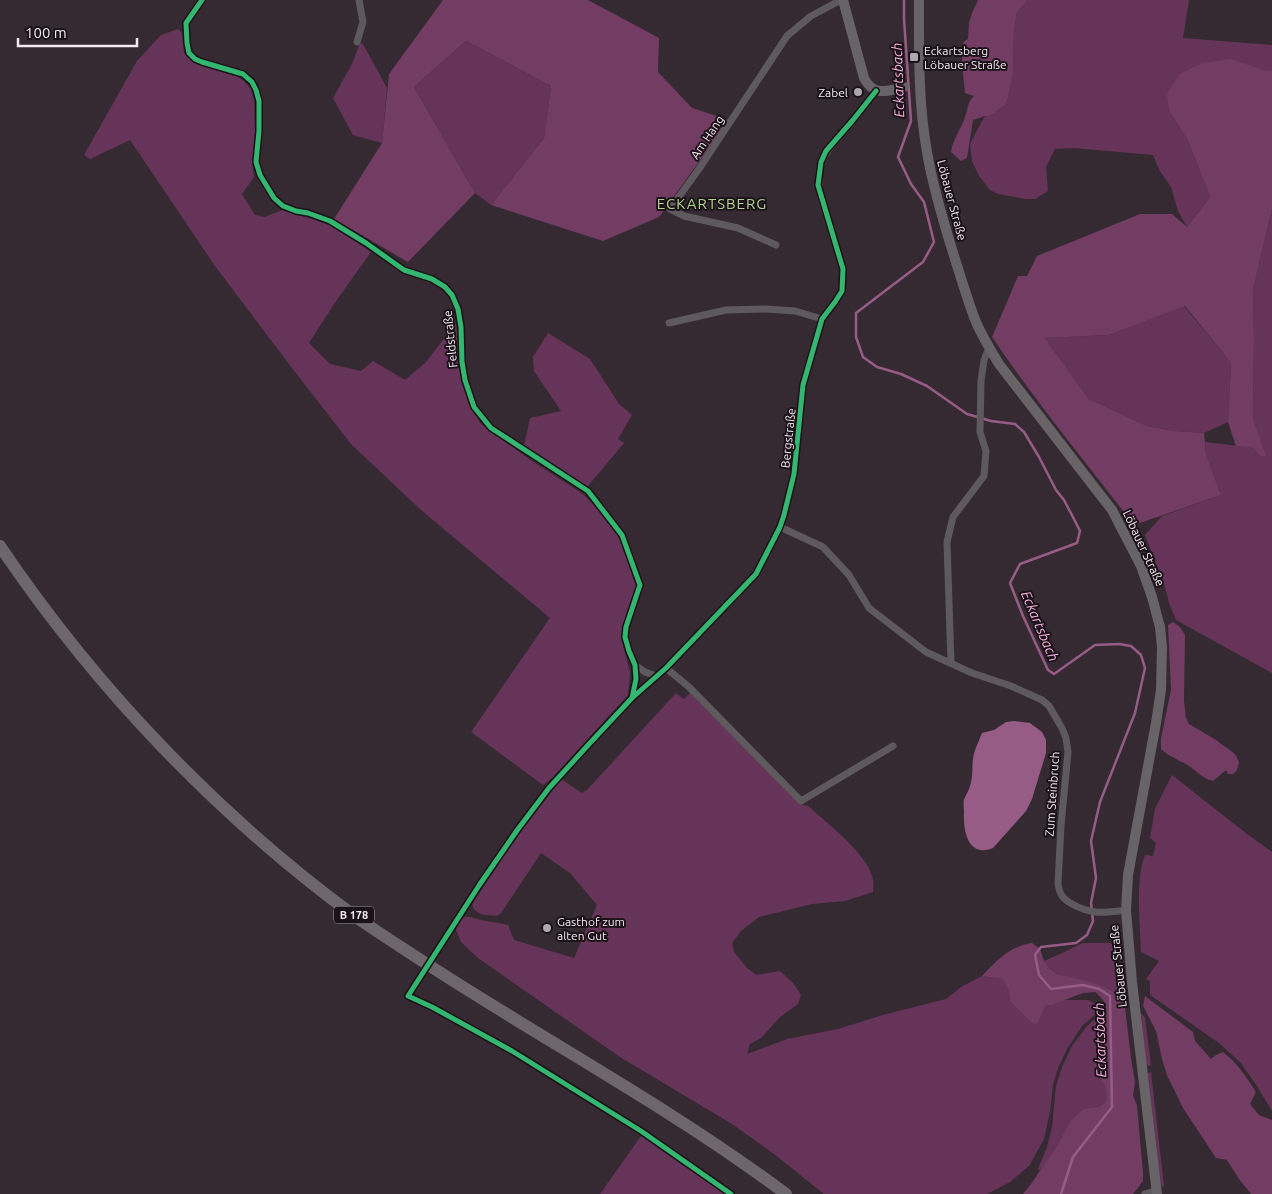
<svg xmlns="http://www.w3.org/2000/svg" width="1272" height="1194" viewBox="0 0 1272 1194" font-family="Ubuntu,sans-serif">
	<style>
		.green { fill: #673459 }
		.forest { fill: #723c63 }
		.water { fill: #975c86 }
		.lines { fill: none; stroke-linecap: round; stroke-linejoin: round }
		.stream { stroke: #975c86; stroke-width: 2.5 }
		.street { stroke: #5e595c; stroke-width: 7 }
		.secondary { stroke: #686366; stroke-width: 10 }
		.highway { stroke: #6d666b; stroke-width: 12 }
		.cycleway-casing { stroke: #1b1218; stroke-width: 8 }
		.cycleway { stroke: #33b770; stroke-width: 5 }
		.poi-dot { fill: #b2a6ae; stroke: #1b1218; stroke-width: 2 }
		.labels { text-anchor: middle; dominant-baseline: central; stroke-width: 4; stroke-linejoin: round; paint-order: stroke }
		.shield { fill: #1b1218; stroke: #b4a8af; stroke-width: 1 }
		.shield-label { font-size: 11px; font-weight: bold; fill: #f5e8f0 }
		.poi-label { font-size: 12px; fill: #f5e8f0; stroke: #1b1218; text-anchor: start }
		.street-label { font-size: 12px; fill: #f5e8f0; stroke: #1b1218 }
		.water-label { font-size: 14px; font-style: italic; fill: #fab1e3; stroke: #1b1218 }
		.quarter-label { font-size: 15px; letter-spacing: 1px; fill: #b0d48e; stroke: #1b1218 }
	</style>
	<rect width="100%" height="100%" fill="#352a32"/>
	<g class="green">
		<polygon points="1027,0 1189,0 1183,38 1272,45 1272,71 1267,71 1169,111 1188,141 1210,197 1187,227 1178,211 1171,187 1160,171 1153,155 1074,148 1055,149 1046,167 1048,191 1035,199 1026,199 998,194 990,190 979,176 972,161 970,144 976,132 985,116 989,117 1005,105 1008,98 1013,73 1014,31 1017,13"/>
		<polygon points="178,29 182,33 184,53 192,61 204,67 238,77 244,81 251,89 254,101 255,132 252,163 254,177 242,194 255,215 264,217 283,210 318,221 332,226 371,252 336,301 309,343 330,364 361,371 373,361 405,380 426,362 456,323 459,363 472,408 481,424 529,459 583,494 595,506 616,532 624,547 637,584 622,631 621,638 630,672 628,695 553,777 543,785 471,732 550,618 421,510 351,444 295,372 215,266 130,140 90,159 84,155 137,61 161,35"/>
		<polygon points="466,41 551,86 544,138 491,205 475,193 414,87"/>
		<polygon points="360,43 363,44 387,88 382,143 353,135 333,98 352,64"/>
		<polygon points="1272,209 1272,673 1176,620 1169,603 1165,587 1145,535 1162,516 1221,495 1206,454 1205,442 1255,448 1265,456 1253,418 1254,338 1253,290"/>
		<polygon points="1184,306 1231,363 1228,422 1204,433 1175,431 1147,426 1089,399 1045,338 1109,335"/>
		<polygon points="548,333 590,359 619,404 632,415 618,439 624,443 587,487 524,446 530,418 561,411 534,371 533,357"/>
		<path d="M 676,693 L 684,699 L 690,693 L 800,804 L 808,806 C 827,823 869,855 873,880 C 874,884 873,889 873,892 L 845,901 L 812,904 L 759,917 L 741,931 L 732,943 L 734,952 L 747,968 L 756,975 L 780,971 L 793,983 L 801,995 L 798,1004 L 779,1018 L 761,1038 L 750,1044 L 747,1054 L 787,1039 L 838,1029 L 883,1015 L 946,999 L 961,987 L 982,976 L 1002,979 L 1008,988 L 1010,1001 L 1038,1023 L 1046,1005 L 1052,1005 L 1064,1000 L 1088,1000 L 1102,1008 L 1082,1026 L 1067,1049 L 1058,1068 L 1053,1085 L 1050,1112 L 1044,1139 L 1029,1166 L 1010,1182 L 987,1194 L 824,1194 L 774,1154 L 732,1124 L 620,1057 L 478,958 L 461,942 L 456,930 C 458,925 460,919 465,917 C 468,916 473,918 477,919 C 487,922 498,922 508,925 L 514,940 L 574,958 L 597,905 L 570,873 L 541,853 L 501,913 L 497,916 C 487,915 475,916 472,904 L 520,833 L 561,779 L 582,793 L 587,790 Z"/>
		<path d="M 1172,775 L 1247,834 L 1272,852 L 1272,1111 L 1257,1086 L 1240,1062 L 1219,1043 L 1150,995 L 1150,981 L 1146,979 L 1159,961 L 1141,952 C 1140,923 1135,881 1145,855 L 1153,856 L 1156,843 L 1150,838 L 1155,809 Z"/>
		<polygon points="1083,943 1111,943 1115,947 1120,986 1117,995 1109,989 1057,974 1050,969 1044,961 1060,954"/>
		<polygon points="1107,1009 1107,1020 1097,1053 1095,1064 1096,1075 1104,1082 1108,1092 1106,1101 1100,1106 1083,1109 1040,1171 1038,1169 1047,1147 1052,1127 1056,1086 1062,1067 1072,1046 1087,1026"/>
		<polygon points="1141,1013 1145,1018 1151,1065 1149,1066 1147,1065 1146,1062"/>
		<polygon points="1151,1072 1164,1186 1163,1187 1161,1185 1148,1075 1148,1073"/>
		<polygon points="641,1136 725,1194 600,1194"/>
	</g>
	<g class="forest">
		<polygon points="443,0 588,0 659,38 658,72 692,108 729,120 659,217 603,241 491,205 544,138 551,86 466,41 414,87 475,193 408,262 334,219 382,143 389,74"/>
		<path d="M 978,0 L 1027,0 L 1017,13 L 1014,31 L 1013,73 L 1008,98 L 1005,105 L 989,117 L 985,116 L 973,120 L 967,158 L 961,161 L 951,152 C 953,138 962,128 966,114 C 968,107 968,101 974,96 L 965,93 C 964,82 960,53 963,44 C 964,40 965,41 968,39 L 969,23 L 972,13 Z"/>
		<path d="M 1231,59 L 1266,71 L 1272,71 L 1272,209 L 1253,290 L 1254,338 L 1253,418 L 1266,457 L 1259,455 L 1254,448 L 1236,446 L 1228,422 L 1231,363 L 1185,306 L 1109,335 L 1045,338 L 1089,399 L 1147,426 L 1175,431 L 1204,433 L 1206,454 L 1221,495 L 1134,525 C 1086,463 1036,402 992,337 L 1018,276 L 1027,276 L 1037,256 L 1140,214 L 1172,214 L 1187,227 L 1210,197 L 1188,141 L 1169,111 L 1167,94 L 1180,74 L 1202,63 Z"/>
		<path d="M 1173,622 L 1180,627 L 1185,635 L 1184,701 L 1186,718 L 1189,724 L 1216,740 L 1235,754 L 1239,762 L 1237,770 L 1233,774 L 1228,774 L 1226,770 L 1213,781 C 1203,779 1197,771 1189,766 C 1180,760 1169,757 1161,749 L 1161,738 L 1171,690 L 1168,625 Z"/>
		<path d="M 1032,943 L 1040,949 L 1044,961 L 1050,969 L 1057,974 L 1090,982 L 1109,989 L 1123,999 L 1125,1008 L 1131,1058 L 1135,1082 L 1133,1095 L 1137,1106 L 1143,1172 L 1143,1181 L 1133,1194 L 1023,1194 L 1031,1184 L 1057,1146 L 1071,1121 L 1083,1109 L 1100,1106 L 1106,1101 C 1110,1080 1096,1082 1095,1065 C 1095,1041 1121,1011 1095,992 L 1083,993 L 1052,1005 L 1046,1005 L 1038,1023 L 1033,1024 L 1010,1001 L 1008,988 L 1002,979 L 982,976 C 996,961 1010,946 1032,943 Z"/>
		<path d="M 1145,996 L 1193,1032 L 1195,1041 L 1211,1059 L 1216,1055 L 1223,1052 C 1239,1065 1245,1075 1256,1092 L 1250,1104 L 1259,1115 L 1272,1120 L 1272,1194 L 1251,1194 L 1239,1179 L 1227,1160 L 1216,1158 L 1183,1108 L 1167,1075 L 1162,1059 L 1156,1031 L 1143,1006 Z"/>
	</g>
	<path class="water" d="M 1014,721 L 1030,723 L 1042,732 L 1046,740 L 1046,753 L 1032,799 L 1026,811 L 993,848 C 968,858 963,831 964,812 C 964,808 963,804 964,800 C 966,794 970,789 971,782 C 973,774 972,767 973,759 C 974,750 979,741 982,733 L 994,730 L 1006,722 Z"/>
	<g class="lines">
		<polyline class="stream" points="904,0 904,19 911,121 898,157 911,184 924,202 934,242 923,262 856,313 856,337 863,357 877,367 901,374 927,386 967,414 991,421 1015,424 1024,432 1039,457 1056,490 1064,500 1075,521 1080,531 1077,543 1020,564 1010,583 1023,616 1048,670 1054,674 1095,645 1119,644 1131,646 1141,655 1145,668 1135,713 1100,802 1091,841 1096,878 1091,903 1093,921 1087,935 1076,943 1041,947 1035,955 1039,975 1051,989 1083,985 1099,989 1110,996 1112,1107 1073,1157 1061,1194"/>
		<g class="street">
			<polyline points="202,0 186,23 187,43 189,53 195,59 202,62 243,74 252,82 256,90 259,101 259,131 256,162 260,175 274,198 283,206 296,211 308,213 330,221 366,243 404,270 432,279 445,287 452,295 458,309 461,327 462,362 465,380 474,407 491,428 588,491 622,535 640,585 626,627 625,637 629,651 635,665 636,679 632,698"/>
			<polyline points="357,42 363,22 359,0"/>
			<polyline points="776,245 738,228 684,216 670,209 699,169 787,36 811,16 841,0"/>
			<polyline points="669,323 726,310 766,309 795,311 822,319"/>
			<path d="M 780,527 L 823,547 L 849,575 L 869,608 L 926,652 L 972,673 L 1011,686 L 1042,700 L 1049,706 L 1062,728 L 1066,738 L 1068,752 L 1061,826 L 1058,883 C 1059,894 1063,899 1072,904 C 1092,915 1104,913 1126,910"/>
			<polyline points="951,663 947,542 953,517 984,476 986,451 980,432 981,381 984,360 989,348"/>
			<polyline points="635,665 645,672 656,676"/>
			<polyline points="666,668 689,687 801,801 893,746"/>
			<path d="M 590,743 L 632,698 L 666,668 L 756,574 L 780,527 L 784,515 L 794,474 L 803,385 L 813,349 L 822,319 L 835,302 L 842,291 L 843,269 L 821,197 C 812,160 830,148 852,122 C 860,112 868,101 876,91"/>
			<polyline points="1145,1194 1156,1191"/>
		</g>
		<g class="secondary">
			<path d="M 843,0 L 864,78 C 874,97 887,91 904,87"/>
			<path d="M 919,0 C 919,51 918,102 927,152 C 933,188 944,224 955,259 C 961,278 967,298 974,317 C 980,333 990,349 999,364 L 1112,510 L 1141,566 L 1152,597 L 1160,627 L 1162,647 L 1161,690 L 1156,723 L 1128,875 L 1126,910 L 1132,982 L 1157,1194"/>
		</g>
		<path class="highway" d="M 0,546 C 96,688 217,815 356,917 C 373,929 390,940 407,951 C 532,1034 666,1104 786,1194"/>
		<defs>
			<g id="cycleway">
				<polyline points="202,0 186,23 187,43 189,53 195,59 202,62 243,74 252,82 256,90 259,101 259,131 256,162 260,175 274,198 283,206 296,211 308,213 330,221 366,243 404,270 432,279 445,287 452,295 458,309 461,327 462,362 465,380 474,407 491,428 588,491 622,535 640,585 626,627 625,637 629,651 635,665 636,679 632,698"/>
				<polyline points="731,1194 641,1131 512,1051 432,1007 408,996 480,884 518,829 549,788 590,743 632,698 666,668 756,574 780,527 784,515 794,474 803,385 822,319 835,302 842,291 843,269 818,185 821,162 826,151 853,120 876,91"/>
			</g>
		</defs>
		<use href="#cycleway" class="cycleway-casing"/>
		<use href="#cycleway" class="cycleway"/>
	</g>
	<g class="poi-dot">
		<rect x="909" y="52" width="10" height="10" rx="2.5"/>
		<circle cx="858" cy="92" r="5"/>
		<circle cx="547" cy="928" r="5"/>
	</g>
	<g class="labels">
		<rect class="shield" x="334" y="906.5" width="40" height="17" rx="4"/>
		<g class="shield-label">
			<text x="354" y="915">B 178</text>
		</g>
		<g class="poi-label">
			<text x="924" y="50">Eckartsberg<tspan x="924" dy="14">Löbauer Straße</tspan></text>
			<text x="848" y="92" text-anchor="end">Zabel</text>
			<text x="557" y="921">Gasthof zum<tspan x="557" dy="14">alten Gut</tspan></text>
		</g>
		<g class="street-label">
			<text transform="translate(707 137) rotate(-56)">Am Hang</text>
			<text transform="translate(952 200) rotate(75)">Löbauer Straße</text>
			<text transform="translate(450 339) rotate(-96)">Feldstraße</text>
			<text transform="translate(788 438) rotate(-84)">Bergstraße</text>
			<text transform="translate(1144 548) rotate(65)">Löbauer Straße</text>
			<text transform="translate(1052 794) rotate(-86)">Zum Steinbruch</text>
			<text transform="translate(1118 966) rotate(-96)">Löbauer Straße</text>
		</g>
		<g class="water-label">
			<text transform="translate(898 80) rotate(-92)">Eckartsbach</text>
			<text transform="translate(1040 626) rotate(67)">Eckartsbach</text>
			<text transform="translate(1100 1040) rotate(-92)">Eckartsbach</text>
		</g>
		<g class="quarter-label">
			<text x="712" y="203">ECKARTSBERG</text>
		</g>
	</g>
	<path d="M18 38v8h119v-8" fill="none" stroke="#f5e8f0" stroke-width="2.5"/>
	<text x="25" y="38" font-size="15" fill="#f5e8f0" stroke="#1b1218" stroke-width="4" paint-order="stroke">100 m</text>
</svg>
